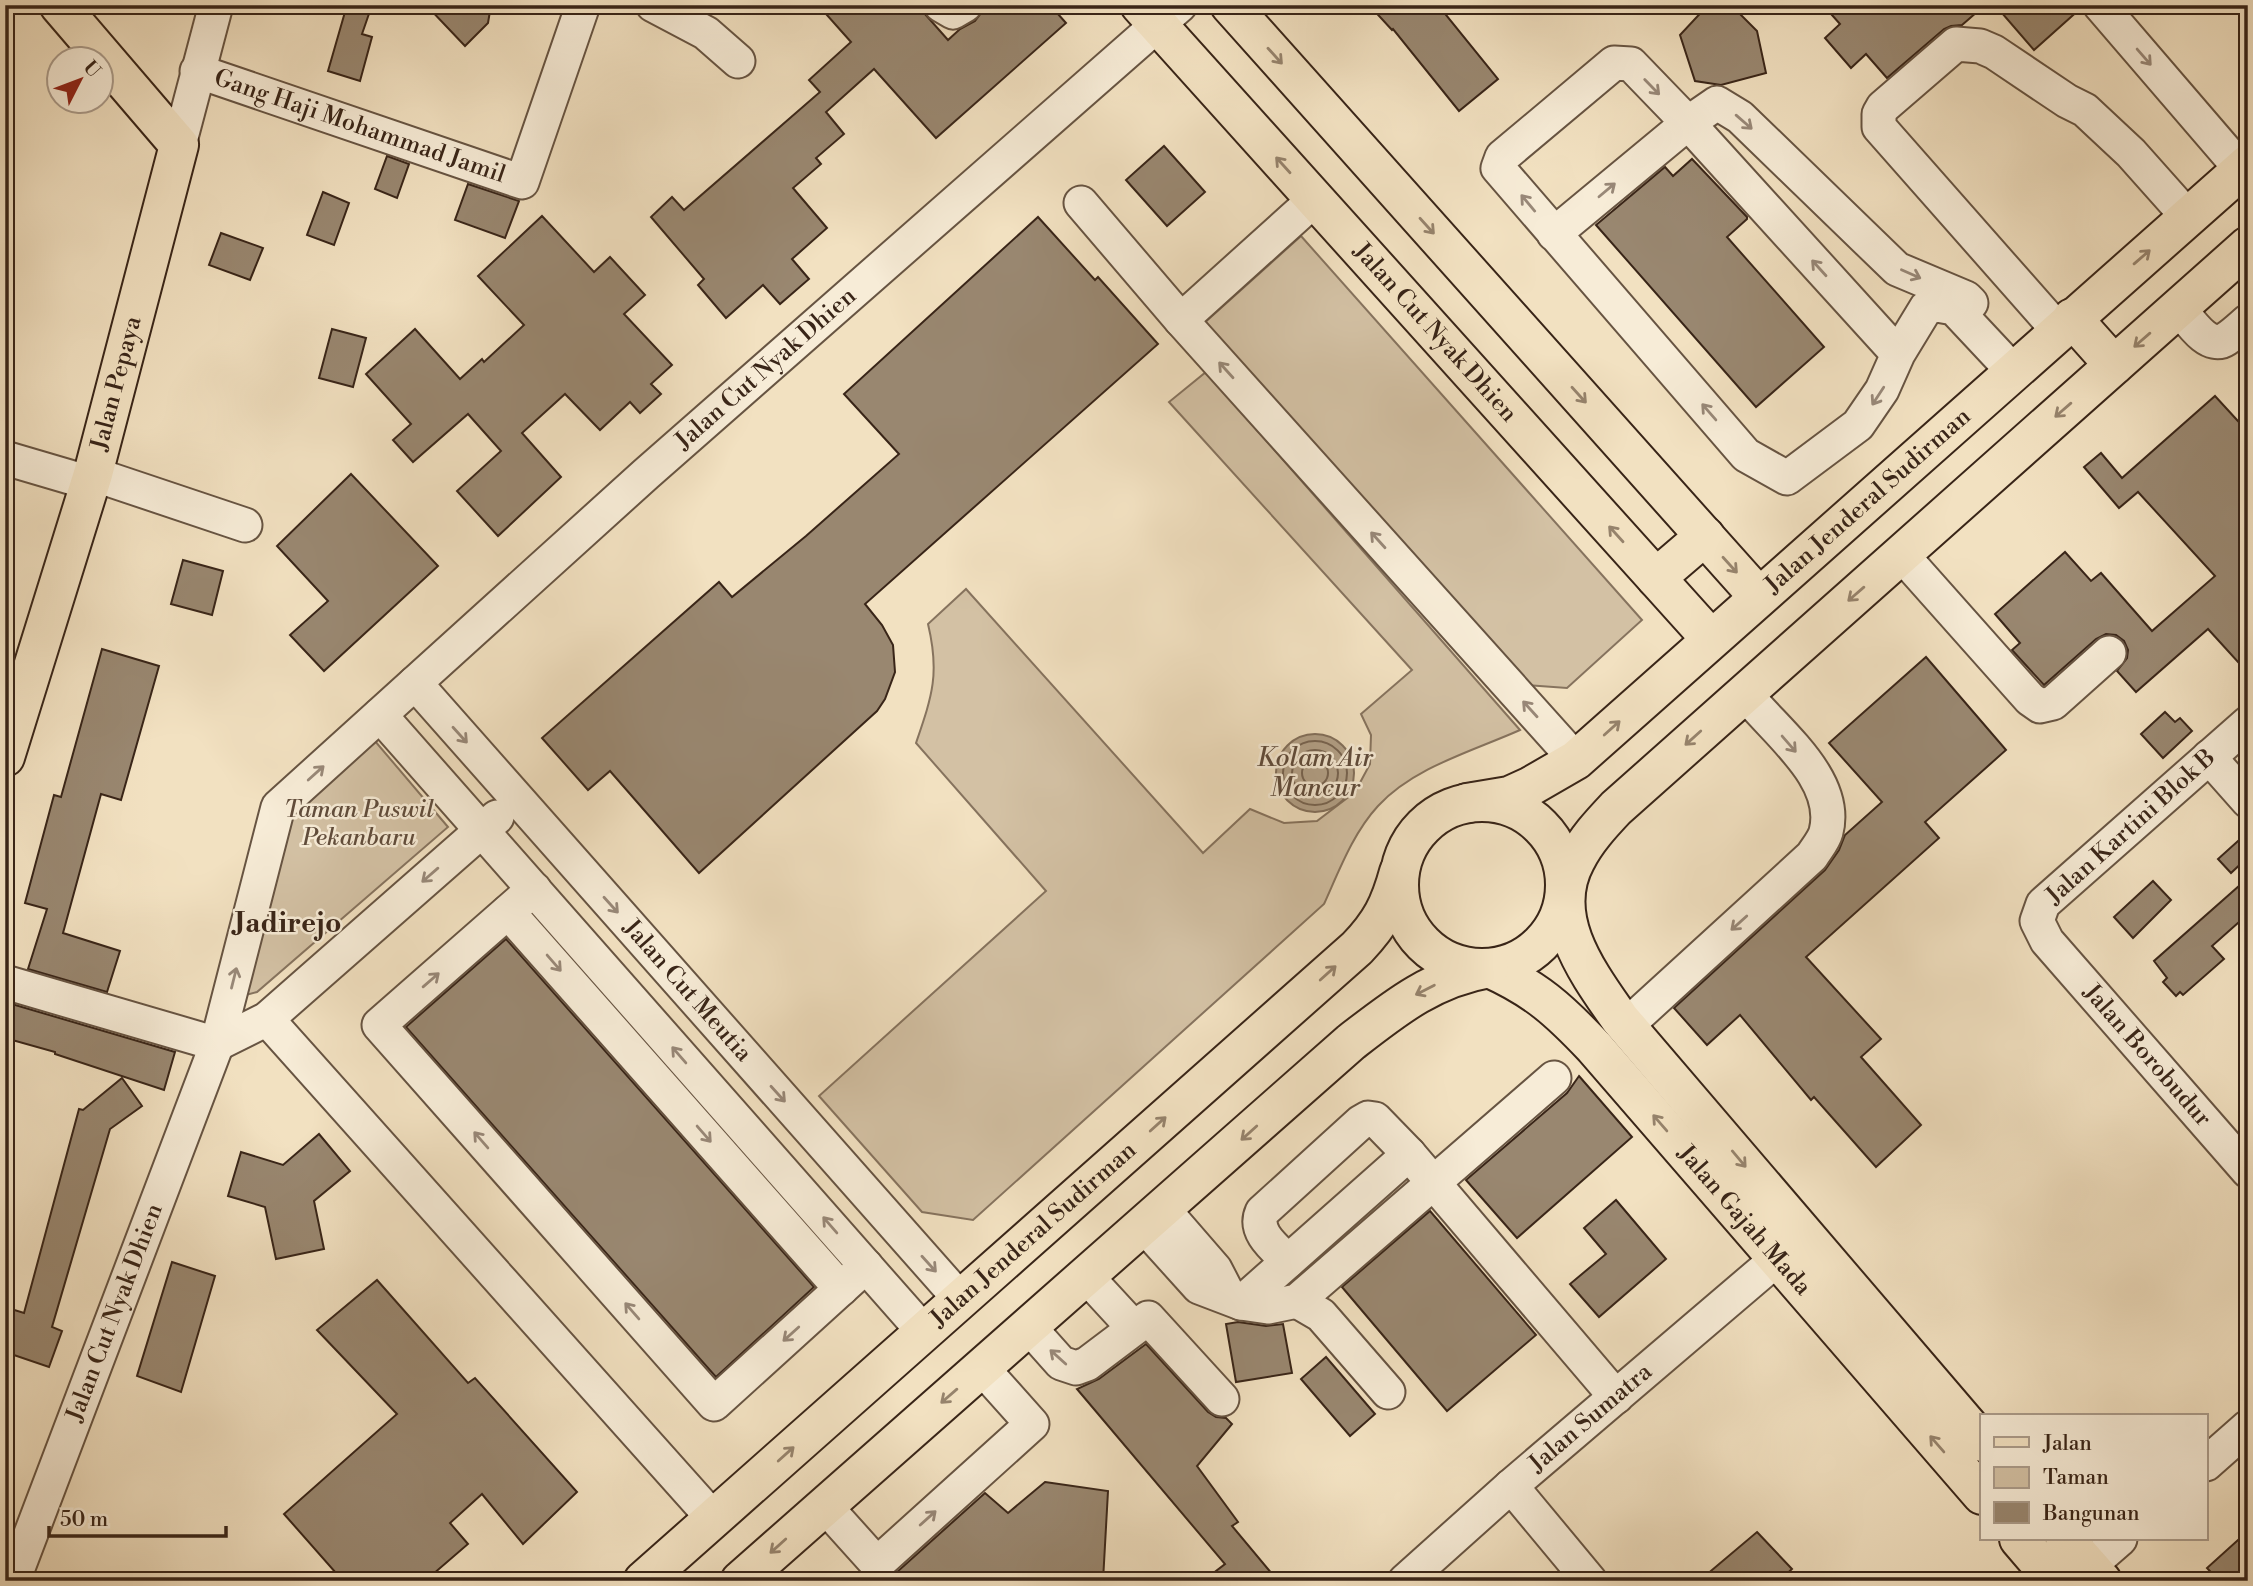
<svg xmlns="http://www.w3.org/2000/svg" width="2253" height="1586" viewBox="0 0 2253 1586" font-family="'Libre Bodoni',serif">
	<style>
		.green { fill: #d3c1a4; stroke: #86735e; stroke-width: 2 }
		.water { fill: #b3a188; stroke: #826f5b; stroke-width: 2 }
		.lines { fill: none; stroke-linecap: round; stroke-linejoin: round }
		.shore { stroke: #766350; stroke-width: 2 }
		.building { fill: #998770; stroke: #392518; stroke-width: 2 }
		.minor-casing { stroke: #675442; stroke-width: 37 }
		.major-casing { stroke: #392518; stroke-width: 42 }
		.minor { stroke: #f7ecd7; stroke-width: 33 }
		.major { stroke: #f2e1c1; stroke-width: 38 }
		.oneway { stroke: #96836c }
		.oneway2 { stroke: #988878 }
		.labels { text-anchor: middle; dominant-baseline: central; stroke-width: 5; stroke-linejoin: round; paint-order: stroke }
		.street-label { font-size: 24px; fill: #392518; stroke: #f7ecd7 }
		.park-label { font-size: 24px; font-style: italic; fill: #604c3b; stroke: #f7ecd7 }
		.water-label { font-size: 26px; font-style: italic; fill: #5e4a3a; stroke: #f7ecd7 }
		.quarter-label { font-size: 28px; font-weight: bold; fill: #392518; stroke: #f7ecd7 }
	</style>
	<rect width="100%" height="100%" fill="#f2e1c1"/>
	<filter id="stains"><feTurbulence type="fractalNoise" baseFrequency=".00286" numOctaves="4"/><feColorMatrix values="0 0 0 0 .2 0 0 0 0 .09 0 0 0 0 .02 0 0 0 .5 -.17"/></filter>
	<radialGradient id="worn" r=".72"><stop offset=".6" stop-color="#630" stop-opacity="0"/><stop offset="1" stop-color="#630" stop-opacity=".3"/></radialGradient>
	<g class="green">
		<polygon points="1301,236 1642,620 1567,688 1526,685 1202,325"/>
		<path d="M 1206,372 L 1520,730 C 1473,751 1414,767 1378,806 C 1353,833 1339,871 1324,904 L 973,1220 L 922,1212 L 819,1096 L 1046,891 L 916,743 C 932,696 940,674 928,624 L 966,589 L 1203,853 L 1250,809 L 1284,823 L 1317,821 L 1355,792 L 1370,764 L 1371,735 L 1361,714 L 1412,670 L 1169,402 Z"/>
		<polygon points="369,734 448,827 257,992 231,999 283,811"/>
	</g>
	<circle class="water" cx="1315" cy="773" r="39"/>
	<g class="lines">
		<g class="shore">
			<circle cx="1315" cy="773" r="32"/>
			<circle cx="1315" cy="773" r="23"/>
			<circle cx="1315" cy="773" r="13"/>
		</g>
	</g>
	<g class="building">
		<polygon points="347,5 372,5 362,34 372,37 360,81 328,71"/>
		<polygon points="426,5 491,5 488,23 465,46"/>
		<polygon points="818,5 917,5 948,40 960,29 975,21 987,5 1050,5 1066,23 936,138 874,69 826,112 844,134 816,158 821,164 793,188 827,228 792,259 809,279 780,304 763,285 726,318 698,285 704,279 651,217 672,197 684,210 820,92 809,80 851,42"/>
		<polygon points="1369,5 1438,5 1498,79 1459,111 1393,29 1392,30"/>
		<polygon points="1708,5 1731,5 1757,31 1766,73 1721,85 1695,81 1680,35"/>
		<polygon points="1823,5 1985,5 1962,25 1951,26 1944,29 1887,78 1866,54 1851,68 1825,38 1840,24"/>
		<polygon points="1995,5 2081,5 2081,8 2034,50"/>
		<polygon points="1164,146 1205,192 1167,226 1126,180"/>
		<polygon points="387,156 409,164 397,198 375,189"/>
		<polygon points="1692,159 1747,217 1747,219 1727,237 1824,347 1756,407 1596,225 1665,167 1673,176"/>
		<polygon points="468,184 519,201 505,238 455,220"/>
		<polygon points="323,192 349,203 334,245 307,235"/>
		<polygon points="542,216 594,272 610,257 645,295 624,314 672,365 651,384 661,394 640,413 630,402 600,430 565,394 522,433 561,477 498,536 457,491 501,451 468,414 413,462 393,440 411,424 366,374 415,329 460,379 482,359 484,362 524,325 478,276"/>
		<polygon points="1038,217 1095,280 1098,277 1158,344 865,604 882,625 893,645 895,672 885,699 877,711 699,873 610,771 588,790 542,738 719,582 732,597 806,536 899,454 844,394"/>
		<polygon points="221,233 263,248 250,280 209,265"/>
		<polygon points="332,329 366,338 353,387 319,378"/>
		<polygon points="2215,396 2248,432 2248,673 2208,629 2136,692 2117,671 2127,658 2128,650 2124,641 2116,635 2106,634 2096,639 2044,685 2012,650 2020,643 1995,614 2065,552 2091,581 2101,573 2152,631 2215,576 2138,492 2119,508 2084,467 2101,453 2122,478"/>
		<polygon points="351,474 438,566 324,671 290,635 328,601 277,546"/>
		<polygon points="183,560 223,571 212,615 171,604"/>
		<polygon points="102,649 159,666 121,800 101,794 63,933 120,951 107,992 28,969 47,909 25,903 54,795 61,797"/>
		<polygon points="1926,657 2006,750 1925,822 1939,838 1806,957 1881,1039 1861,1057 1921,1125 1876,1167 1814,1097 1811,1100 1740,1015 1707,1045 1674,1008 1825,870 1839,850 1845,835 1882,802 1829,743"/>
		<polygon points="2165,712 2175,722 2180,718 2192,731 2163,758 2141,734"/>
		<polygon points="2248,832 2248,857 2231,873 2218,859"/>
		<polygon points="2248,878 2248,914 2212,946 2224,959 2183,995 2180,992 2176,996 2163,982 2167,978 2154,961"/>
		<polygon points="2153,881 2171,900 2133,938 2114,917"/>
		<polygon points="506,939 814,1287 716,1377 406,1027"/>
		<polygon points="5,1002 175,1052 164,1090 55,1054 55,1052 5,1038"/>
		<polygon points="1579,1076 1632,1137 1517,1238 1466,1180 1567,1093"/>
		<polygon points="122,1078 142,1106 110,1129 52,1327 62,1331 49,1367 5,1352 5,1307 24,1313 79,1109 83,1110"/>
		<polygon points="319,1134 350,1171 314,1201 324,1249 276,1259 265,1207 228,1196 241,1152 283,1165"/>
		<polygon points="1616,1200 1666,1259 1599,1317 1570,1284 1606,1254 1584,1228"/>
		<polygon points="1430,1211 1536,1335 1447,1411 1342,1287"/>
		<polygon points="172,1262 215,1276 181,1392 137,1376"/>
		<polygon points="377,1280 468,1383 475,1378 577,1492 523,1544 482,1494 450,1523 468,1544 425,1581 343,1581 284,1514 397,1414 317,1330"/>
		<polygon points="1238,1322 1266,1326 1283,1324 1292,1373 1236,1382 1226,1324"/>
		<polygon points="1146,1344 1208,1412 1216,1417 1226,1418 1232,1424 1197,1466 1238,1522 1232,1526 1278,1581 1203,1581 1225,1564 1077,1389 1099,1379"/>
		<polygon points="1326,1357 1375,1414 1350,1436 1301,1379"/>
		<polygon points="1045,1482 1108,1491 1103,1581 905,1581 897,1572 985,1493 1008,1513"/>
		<polygon points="2248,1531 2248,1581 2219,1581 2207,1568"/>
		<polygon points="1757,1532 1792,1569 1779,1581 1699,1581"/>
	</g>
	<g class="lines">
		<defs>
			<g id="minor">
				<polyline points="653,5 706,33 738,61"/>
				<polyline points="941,5 953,12 965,5"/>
				<polyline points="2100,5 2241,169"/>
				<path id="s1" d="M 197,71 L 522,182 L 583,5"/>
				<polyline points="179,145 216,5"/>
				<polyline points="1314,200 1181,320 1576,760"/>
				<polyline points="1081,203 1181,320"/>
				<polyline points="1554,234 1688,123 1717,103 1740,117 1897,269 1966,298 1971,303"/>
				<path d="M 2179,308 C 2189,320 2208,351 2226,339 C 2234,334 2241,327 2248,321"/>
				<polyline points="2058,330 1879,127 1879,114 1883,107 1956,44 1980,46 1994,52 2067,101 2085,110 2131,153 2188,217"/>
				<polyline points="1898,354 1688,123 1631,64 1614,63 1502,157 1498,168 1746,455 1787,478 1858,425 1882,390 1898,354 1926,308 1937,305 1954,308 2013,371"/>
				<polyline points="5,458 90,483"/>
				<polyline points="93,474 245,525"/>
				<polyline points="1901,554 2030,699 2040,706 2053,703 2109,653"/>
				<path id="s2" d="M 415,683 L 960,1299"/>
				<polyline points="380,715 924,1332"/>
				<path id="s3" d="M 2248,723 L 2043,904 L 2037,921 L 2047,941 L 2248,1171"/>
				<polyline points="2209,757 2248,801"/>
				<polyline points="534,889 379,1025 714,1404 866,1266"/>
				<polyline points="508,912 841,1289"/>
				<polyline points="5,982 217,1044 267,1019 497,817"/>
				<polyline points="267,1019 713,1518"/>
				<path d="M 1626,1026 L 1812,856 C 1817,848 1824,840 1826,832 C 1840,778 1774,731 1744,692"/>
				<polyline points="1163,1209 1215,1269 1230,1298"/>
				<polyline points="1144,1226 1199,1287 1241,1303 1268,1307 1297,1301 1554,1078"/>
				<path d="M 1288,1261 C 1275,1248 1253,1232 1262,1212 L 1361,1122 L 1368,1118 L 1375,1119 L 1409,1154 L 1616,1397"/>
				<polyline points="1086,1276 1133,1327"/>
				<polyline points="1297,1301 1321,1315 1388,1392"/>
				<polyline points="1241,1303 1409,1154"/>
				<polyline points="1028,1326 1061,1363 1076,1368 1087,1364 1148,1318 1222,1399"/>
				<polyline points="2206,1464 2248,1427"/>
				<polyline points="1511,1486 1590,1581"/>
				<polyline points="824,1505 877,1564 1032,1424 981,1367"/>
				<polyline points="2089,1566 2120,1539"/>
				<path id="s4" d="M 13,1581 L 217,1044 L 278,807 L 646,474 L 1180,5"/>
				<path id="s5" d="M 1405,1581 L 1511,1486 L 1777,1259"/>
			</g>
			<g id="major">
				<path id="s6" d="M 1140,5 L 1711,639"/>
				<polyline points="1230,5 1758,596"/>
				<polyline points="2072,318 2114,365"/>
				<polyline points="1656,578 1705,536"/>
				<path id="s7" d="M 5,757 L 93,474 L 179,145 L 59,5"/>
				<circle cx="1482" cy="885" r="83"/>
				<path id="s8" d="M 1467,803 L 1509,796 L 1531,786 L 1576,760 L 2248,164"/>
				<path id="s9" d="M 1489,968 C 1536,989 1559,1010 1594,1047 L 1982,1495"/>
				<path d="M 1982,1442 L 1620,1019 C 1588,973 1545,917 1576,860 C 1586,840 1601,824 1616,808 L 2248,246"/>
				<polyline points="2019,1539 2055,1581"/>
				<polyline points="2065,1539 2102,1581"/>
				<path id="s10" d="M 643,1581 L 1357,948 C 1381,923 1390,905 1399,872"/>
				<path d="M 740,1581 L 1351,1042 C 1396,1007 1432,978 1489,968"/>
			</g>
		</defs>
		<use href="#minor" class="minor-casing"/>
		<use href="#major" class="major-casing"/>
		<use href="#minor" class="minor"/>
		<use href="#major" class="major"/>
	</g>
	<defs><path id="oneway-shaft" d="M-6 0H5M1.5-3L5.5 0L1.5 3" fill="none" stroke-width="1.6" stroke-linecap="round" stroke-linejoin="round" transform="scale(1.75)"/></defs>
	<g class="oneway">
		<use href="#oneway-shaft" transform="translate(1275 56) rotate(48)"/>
		<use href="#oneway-shaft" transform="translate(1283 165) rotate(-132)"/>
		<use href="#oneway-shaft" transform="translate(1427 226) rotate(48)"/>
		<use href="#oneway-shaft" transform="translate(2142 257) rotate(-41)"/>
		<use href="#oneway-shaft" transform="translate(2142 340) rotate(139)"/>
		<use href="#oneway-shaft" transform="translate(1579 395) rotate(48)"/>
		<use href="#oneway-shaft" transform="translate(2063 410) rotate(139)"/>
		<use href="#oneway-shaft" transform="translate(1616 534) rotate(-132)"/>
		<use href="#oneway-shaft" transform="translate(1730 565) rotate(48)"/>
		<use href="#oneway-shaft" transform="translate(1856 594) rotate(139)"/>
		<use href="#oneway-shaft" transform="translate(1612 728) rotate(-42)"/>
		<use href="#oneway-shaft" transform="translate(1693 738) rotate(138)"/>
		<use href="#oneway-shaft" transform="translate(1328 973) rotate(-42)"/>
		<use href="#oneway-shaft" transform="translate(1425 990) rotate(153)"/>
		<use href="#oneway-shaft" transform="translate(1660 1123) rotate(-131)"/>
		<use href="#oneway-shaft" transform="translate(1158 1124) rotate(-42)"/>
		<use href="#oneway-shaft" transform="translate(1249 1133) rotate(138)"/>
		<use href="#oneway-shaft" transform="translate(1739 1159) rotate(50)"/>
		<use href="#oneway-shaft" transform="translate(949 1396) rotate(139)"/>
		<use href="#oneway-shaft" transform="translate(1937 1444) rotate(-131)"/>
		<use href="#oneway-shaft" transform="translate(786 1454) rotate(-42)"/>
		<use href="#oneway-shaft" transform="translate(778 1546) rotate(138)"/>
	</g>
	<g class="oneway2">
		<use href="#oneway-shaft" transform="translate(2144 57) rotate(49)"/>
		<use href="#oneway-shaft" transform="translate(1652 87) rotate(46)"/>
		<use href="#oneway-shaft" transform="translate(1744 122) rotate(41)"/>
		<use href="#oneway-shaft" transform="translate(1607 190) rotate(-40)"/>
		<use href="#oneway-shaft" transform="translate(1528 203) rotate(-130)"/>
		<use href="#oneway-shaft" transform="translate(1819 268) rotate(-132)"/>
		<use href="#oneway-shaft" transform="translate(1911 274) rotate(24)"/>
		<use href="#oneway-shaft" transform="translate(1226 370) rotate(-132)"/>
		<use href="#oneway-shaft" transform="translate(1878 396) rotate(123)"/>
		<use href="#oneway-shaft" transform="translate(1709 412) rotate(-131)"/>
		<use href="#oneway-shaft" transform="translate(1378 540) rotate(-132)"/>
		<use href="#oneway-shaft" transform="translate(1530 709) rotate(-132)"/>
		<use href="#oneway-shaft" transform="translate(460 735) rotate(48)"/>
		<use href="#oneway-shaft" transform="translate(1789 744) rotate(49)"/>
		<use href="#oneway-shaft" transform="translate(316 773) rotate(-42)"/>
		<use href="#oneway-shaft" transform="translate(430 875) rotate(139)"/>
		<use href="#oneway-shaft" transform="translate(611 905) rotate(48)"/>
		<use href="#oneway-shaft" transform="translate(1739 923) rotate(138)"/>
		<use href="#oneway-shaft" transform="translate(554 963) rotate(49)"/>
		<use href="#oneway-shaft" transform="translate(234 978) rotate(-76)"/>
		<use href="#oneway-shaft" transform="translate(431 980) rotate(-41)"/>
		<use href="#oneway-shaft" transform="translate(679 1055) rotate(-131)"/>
		<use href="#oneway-shaft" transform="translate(778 1094) rotate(48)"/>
		<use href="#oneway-shaft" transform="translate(704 1134) rotate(49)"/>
		<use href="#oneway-shaft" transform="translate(481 1140) rotate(-131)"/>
		<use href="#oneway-shaft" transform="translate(830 1225) rotate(-131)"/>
		<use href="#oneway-shaft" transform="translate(929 1264) rotate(48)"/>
		<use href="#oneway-shaft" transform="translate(632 1311) rotate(-131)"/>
		<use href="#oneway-shaft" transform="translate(791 1334) rotate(138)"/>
		<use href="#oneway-shaft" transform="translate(1058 1357) rotate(-138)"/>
		<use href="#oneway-shaft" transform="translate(928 1518) rotate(-42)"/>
	</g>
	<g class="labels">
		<g class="street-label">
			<text stroke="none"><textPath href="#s1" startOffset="172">Gang Haji Mohammad Jamil</textPath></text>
			<text stroke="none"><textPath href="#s6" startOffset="441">Jalan Cut Nyak Dhien</textPath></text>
			<text stroke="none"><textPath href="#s4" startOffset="1475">Jalan Cut Nyak Dhien</textPath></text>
			<text stroke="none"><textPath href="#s7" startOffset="390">Jalan Pepaya</textPath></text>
			<text stroke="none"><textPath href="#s8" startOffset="509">Jalan Jenderal Sudirman</textPath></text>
			<text transform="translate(2131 827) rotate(-42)">Jalan Kartini Blok B</text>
			<text stroke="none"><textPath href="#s2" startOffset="411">Jalan Cut Meutia</textPath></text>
			<text stroke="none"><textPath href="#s3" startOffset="466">Jalan Borobudur</textPath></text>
			<text stroke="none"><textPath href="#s9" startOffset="362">Jalan Gajah Mada</textPath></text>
			<text stroke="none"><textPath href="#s10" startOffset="522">Jalan Jenderal Sudirman</textPath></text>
			<text stroke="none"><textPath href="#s4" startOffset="287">Jalan Cut Nyak Dhien</textPath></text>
			<text stroke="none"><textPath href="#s5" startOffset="247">Jalan Sumatra</textPath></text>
		</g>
		<g class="park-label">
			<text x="359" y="810">Taman Puswil<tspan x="359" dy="28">Pekanbaru</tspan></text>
		</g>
		<g class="water-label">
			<text x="1315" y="758">Kolam Air<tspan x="1315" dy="30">Mancur</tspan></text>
		</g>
		<g class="quarter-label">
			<text x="288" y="923">Jadirejo</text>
		</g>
	</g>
	<rect width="2253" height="1586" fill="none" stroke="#f2e1c1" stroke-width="28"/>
	<rect x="7" y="7" width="2239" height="1572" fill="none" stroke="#392518" stroke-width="3.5"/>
	<rect x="14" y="14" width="2225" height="1558" fill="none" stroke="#392518" stroke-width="2"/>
	<rect x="1980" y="1414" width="228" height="126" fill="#f7ecd7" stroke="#ab9c8b" stroke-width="2"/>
	<rect x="1994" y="1437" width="35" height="10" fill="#f2e1c1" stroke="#ab9c8b" stroke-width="2"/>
	<text x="2043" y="1450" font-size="21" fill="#392518">Jalan</text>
	<rect x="1994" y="1467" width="35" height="21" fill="#d3c1a4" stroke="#ab9c8b" stroke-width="2"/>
	<text x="2043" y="1484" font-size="21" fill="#392518">Taman</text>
	<rect x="1994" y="1502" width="35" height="21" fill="#998770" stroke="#ab9c8b" stroke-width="2"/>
	<text x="2043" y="1520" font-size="21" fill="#392518">Bangunan</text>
	<g transform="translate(80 80) rotate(48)"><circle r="33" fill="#f7ecd7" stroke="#ab9c8b" stroke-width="2"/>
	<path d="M0-5L12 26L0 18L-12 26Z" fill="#8f2418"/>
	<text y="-10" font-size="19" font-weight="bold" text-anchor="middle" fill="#392518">U</text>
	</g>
	<path d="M49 1526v10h177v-10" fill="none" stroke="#392518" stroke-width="3.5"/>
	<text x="60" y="1526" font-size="21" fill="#392518" stroke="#f7ecd7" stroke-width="5" paint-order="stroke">50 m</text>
	<rect width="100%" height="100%" filter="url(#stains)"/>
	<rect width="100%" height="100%" fill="url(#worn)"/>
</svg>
